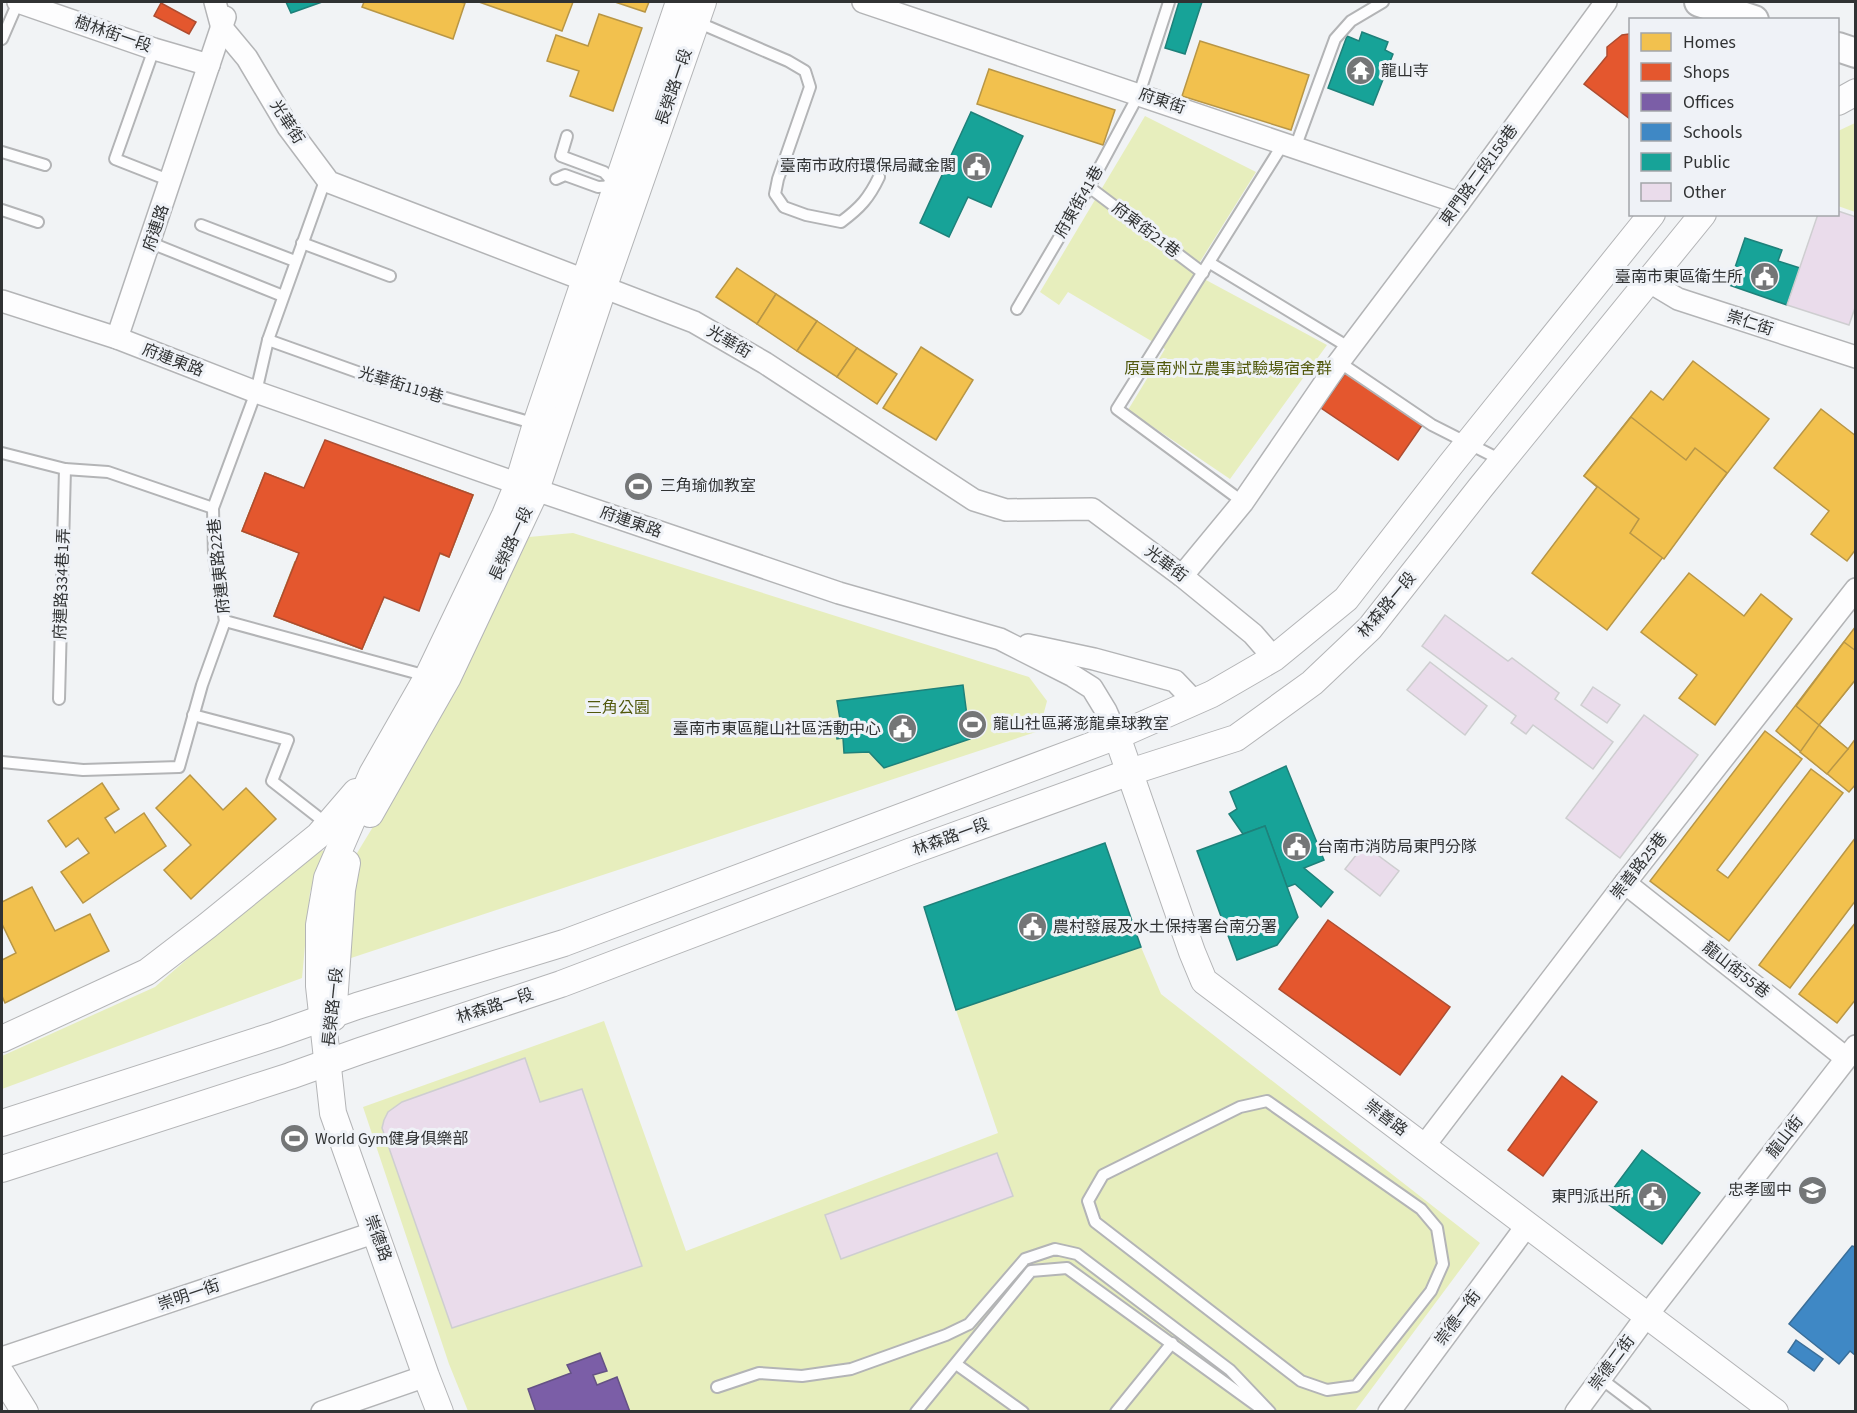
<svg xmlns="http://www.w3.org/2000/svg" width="1857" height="1413" viewBox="0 0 1857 1413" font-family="'Source Sans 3','Noto Sans TC',sans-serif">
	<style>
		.green { fill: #e7eebd }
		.homes { fill: #f2c14e; stroke: #b89646; stroke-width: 1.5 }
		.shops { fill: #e4572e; stroke: #ae4c30; stroke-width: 1.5 }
		.offices { fill: #7b5ea7; stroke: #645184; stroke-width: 1.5 }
		.schools { fill: #3f88c5; stroke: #3a6e99; stroke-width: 1.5 }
		.public { fill: #17a398; stroke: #1e817a; stroke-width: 1.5 }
		.building { fill: #eadceb; stroke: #ceced0; stroke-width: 1.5 }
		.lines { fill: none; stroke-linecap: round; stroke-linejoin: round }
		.service-casing { stroke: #b3b4b6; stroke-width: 14 }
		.minor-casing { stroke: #b3b4b6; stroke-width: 24 }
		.tertiary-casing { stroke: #b3b4b6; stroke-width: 28 }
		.secondary-casing { stroke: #b3b4b6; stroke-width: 32 }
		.service { stroke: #fdfdfe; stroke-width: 10 }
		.minor { stroke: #fdfdfe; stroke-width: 21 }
		.tertiary { stroke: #fdfdfe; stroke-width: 26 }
		.secondary { stroke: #fdfdfe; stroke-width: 28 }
		.labels { text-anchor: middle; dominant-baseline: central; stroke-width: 6; stroke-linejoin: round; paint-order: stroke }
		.street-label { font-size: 16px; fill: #303233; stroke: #eff2f7 }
		.poi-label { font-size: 16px; fill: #303233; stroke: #eff2f7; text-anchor: start }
		.park-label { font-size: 16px; fill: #51580c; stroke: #eff2f7 }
	</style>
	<rect width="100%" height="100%" fill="#f1f3f5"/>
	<g class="green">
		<polygon points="1145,116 1256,172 1193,273 1327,345 1230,479 1128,410 1165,349 1068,292 1059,305 1040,292"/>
		<polygon points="1855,123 1855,212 1838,206 1838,131"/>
		<polygon points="573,533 1029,677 1047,701 1039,731 348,959 354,858 457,689 529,537"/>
		<polygon points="327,850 310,892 302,978 2,1089 2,1056 155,987 256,899 314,852"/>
		<polygon points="1141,947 1161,994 1480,1243 1355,1411 468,1411 449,1364 363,1107 604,1021 686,1251 998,1133 956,1010"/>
	</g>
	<g class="homes">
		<polygon points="364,2 460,2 465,3 453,39 362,7"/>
		<polygon points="479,2 573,2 562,31"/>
		<polygon points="615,2 649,2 645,12"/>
		<polygon points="599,14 642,28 613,111 570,96 579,71 547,61 556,35 588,46"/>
		<polygon points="1200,41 1309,75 1291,130 1182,96"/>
		<polygon points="989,69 1115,110 1103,145 977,104"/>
		<polygon points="737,268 776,294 757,324 716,297"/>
		<polygon points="776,294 817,321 797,351 757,324"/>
		<polygon points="817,321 857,348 837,377 797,351"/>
		<polygon points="921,347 973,380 936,440 883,408"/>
		<polygon points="857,348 897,374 877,404 837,377"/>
		<polygon points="1693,361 1769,419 1607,630 1532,573 1597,487 1584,476 1651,391 1663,400"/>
		<polygon points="1821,409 1856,436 1856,549 1847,561 1811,534 1829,511 1774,468"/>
		<polygon points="1631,417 1686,460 1695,448 1727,473 1664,559 1630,533 1639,519 1584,476"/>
		<polygon points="387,463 473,495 449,557 364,524"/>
		<polygon points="265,473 343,504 323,562 242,531"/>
		<polygon points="295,562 384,597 362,649 274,616"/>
		<polygon points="1689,573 1744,616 1761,594 1792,619 1715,725 1679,698 1697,675 1641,632"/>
		<polygon points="1856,626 1856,679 1819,725 1848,749 1856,738 1856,784 1849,792 1776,731"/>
		<polygon points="1844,642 1856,651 1856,679 1819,725 1796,706"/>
		<polygon points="1819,725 1848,749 1827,774 1800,752"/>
		<polygon points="1765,731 1802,759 1717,870 1728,878 1811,769 1843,793 1729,941 1650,881"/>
		<polygon points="190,775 223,810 246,788 276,819 191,899 164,870 191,845 156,808"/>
		<polygon points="102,783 119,809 105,818 115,833 144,813 166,846 83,903 61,872 89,853 78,838 66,847 48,821"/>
		<polygon points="1856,837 1856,900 1790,988 1759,965"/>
		<polygon points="32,887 55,931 90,914 109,951 5,1003 2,996 2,960 16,953 2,924 2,902"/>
		<polygon points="1856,922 1856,999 1837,1023 1799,994"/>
	</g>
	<g class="shops">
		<polygon points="161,3 196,22 189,34 154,16"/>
		<polygon points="1629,34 1630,34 1630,119 1584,84 1607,56 1607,47 1622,35"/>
		<polygon points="1347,371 1423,424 1398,460 1321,408"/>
		<polygon points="325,440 473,495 449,557 440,553 419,611 384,597 362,649 274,616 299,553 242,531 265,473 304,488"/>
		<polygon points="1328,920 1450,1007 1400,1075 1279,989"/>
		<polygon points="1562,1076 1597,1102 1543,1176 1508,1150"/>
	</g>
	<polygon class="offices" points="600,1353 607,1371 593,1375 597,1385 617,1377 630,1412 536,1412 528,1389 571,1373 567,1365"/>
	<g class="schools">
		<polygon points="1852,1246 1856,1247 1856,1356 1850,1351 1839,1364 1789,1324"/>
		<polygon points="1796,1340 1823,1359 1814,1371 1788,1352"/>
	</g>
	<g class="public">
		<polygon points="286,2 322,2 291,13"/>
		<polygon points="1179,2 1202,2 1185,54 1165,48"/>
		<polygon points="1362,32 1388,42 1385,50 1393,54 1373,105 1328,88 1347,36 1359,41"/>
		<polygon points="971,112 1023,136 991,207 968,197 949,237 920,223"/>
		<polygon points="1745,238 1782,250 1778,261 1800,268 1787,305 1729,285"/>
		<polygon points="963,685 970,739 884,768 869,752 844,753 843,738 837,739 834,719 840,719 837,701"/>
		<polygon points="1286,766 1324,860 1304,868 1333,892 1321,907 1295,884 1287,887 1265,826 1243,834 1229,814 1237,809 1230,792"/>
		<polygon points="1265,826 1298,917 1277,945 1237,960 1197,851"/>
		<polygon points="1105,843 1141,947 956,1010 924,907"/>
		<polygon points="1642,1150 1700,1193 1662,1244 1604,1201"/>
	</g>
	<g class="building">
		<polygon points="1838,211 1856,217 1856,305 1849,325 1787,305 1818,214 1838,214"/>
		<polygon points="1445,615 1508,661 1512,658 1559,693 1555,699 1613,742 1593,769 1533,725 1526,734 1511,723 1516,716 1422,646"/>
		<polygon points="1430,662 1487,706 1465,735 1407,690"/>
		<polygon points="1593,687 1620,705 1607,723 1581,705"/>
		<polygon points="1644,715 1698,755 1620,858 1566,818"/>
		<polygon points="1364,845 1399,871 1380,896 1345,869"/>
		<polygon points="525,1058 540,1102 582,1089 642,1266 452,1328 382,1128 384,1120 388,1112 402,1102"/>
		<polygon points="997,1153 1013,1196 841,1259 825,1215"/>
	</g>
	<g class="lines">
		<defs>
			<g id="service">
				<path d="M 697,22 L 788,61 L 805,71 L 810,87 L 778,179 L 775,194 L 784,207 L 806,215 L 841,222 C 860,208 869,198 879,177"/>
				<polyline points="2,39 18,2"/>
				<polyline points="154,49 115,159 171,181"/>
				<polyline points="567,136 561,156 604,172 615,184"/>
				<polyline points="1295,148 1335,39 1351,21 1383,2"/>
				<polyline points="2,152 45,165"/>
				<polyline points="556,179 565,175 598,187 617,186"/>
				<polyline points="1089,187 1203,273"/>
				<polyline points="2,210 38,222"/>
				<polyline points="201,225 295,261"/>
				<polyline points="151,243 283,296"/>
				<polyline points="302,243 390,276"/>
				<polyline points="1210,263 1350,348"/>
				<polyline points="1017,309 1089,187 1139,94 1169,2"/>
				<polyline points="268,340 363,374 536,424"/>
				<polyline points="1339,362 1432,425 1503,461"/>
				<polyline points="2,453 65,469 108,472 213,508"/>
				<polyline points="1243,502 1117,409 1283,144"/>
				<polyline points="225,621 427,676"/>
				<polyline points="59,699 65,469"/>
				<polyline points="193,715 288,740 272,781 327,824"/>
				<polyline points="2,762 83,770 179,767 202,685 225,621 214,556 213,508 256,392 268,340 326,178"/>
				<polygon points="1267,1101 1421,1209 1437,1228 1443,1264 1431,1291 1356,1386 1327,1390 1301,1381 1095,1222 1088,1201 1103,1175 1240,1107"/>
				<polyline points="956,1364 1023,1412"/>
				<polyline points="1600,1378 1645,1412"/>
				<polyline points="717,1387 759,1373 802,1376 851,1369 946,1335 969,1324 1025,1259 1055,1249 1077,1254 1230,1370 1270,1412"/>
				<polyline points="916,1412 1031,1271 1067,1268 1260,1408"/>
				<polyline points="1116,1412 1172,1343"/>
			</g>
			<g id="minor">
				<polyline points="18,2 154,49 209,65"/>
				<polyline points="215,2 222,28 247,58 288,127 329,182 694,322 765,363 974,500 1006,510 1092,509 1182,576 1253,634 1274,658"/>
				<polyline points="863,2 1459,203"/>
				<polyline points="1648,281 1678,299 1856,357"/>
				<polyline points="2,301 117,338 256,392 536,490 839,593 1000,639 1073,676 1092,688 1106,711 1117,736"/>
				<polyline points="117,338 225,17"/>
				<polyline points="1182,576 1243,502 1339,362 1459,203 1606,2"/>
				<polyline points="1028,645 1094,659 1175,681 1194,701"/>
				<polyline points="1625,883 1846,1058"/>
				<polyline points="1424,1146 1625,883 1856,589"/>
				<polyline points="2,1358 376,1232"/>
				<polyline points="322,1412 426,1376"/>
				<polyline points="1389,1412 1528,1224"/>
				<polyline points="1576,1412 1648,1314 1856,1046"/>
			</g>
			<g id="tertiary">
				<polyline points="1838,102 1856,92"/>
				<polyline points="1117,736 1192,952 1204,981 1775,1412"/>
				<polyline points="370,814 448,677 536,490 604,286 703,2"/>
				<polyline points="333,1018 342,890 347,863"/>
				<polyline points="2,1039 147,972 207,926 319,835 356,792"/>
				<polyline points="2,1123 275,1035 357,1006 564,943 1117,736 1212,694 1274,658 1346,599 1451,464 1652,214"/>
				<polyline points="2,1169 290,1076 360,1051 561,984 909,852 1130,772 1236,738 1312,683 1370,628 1481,487 1703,214"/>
				<polyline points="2,1375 25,1412"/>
				<polyline points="440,1412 426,1376 333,1113 319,986 319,925 327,878 372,774 428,676 505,515 518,484 536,424 679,2"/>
			</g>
			<g id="secondary">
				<polyline points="1699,2 1754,20"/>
				<polyline points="1838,47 1856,53"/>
			</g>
		</defs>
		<use href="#service" class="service-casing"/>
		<use href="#minor" class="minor-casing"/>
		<use href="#tertiary" class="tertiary-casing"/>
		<use href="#secondary" class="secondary-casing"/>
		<use href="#service" class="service"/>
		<use href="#minor" class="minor"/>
		<use href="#tertiary" class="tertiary"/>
		<use href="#secondary" class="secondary"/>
	</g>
	<defs>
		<symbol id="temple-disc" viewBox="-11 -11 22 22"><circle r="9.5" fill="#747677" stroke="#eff2f7"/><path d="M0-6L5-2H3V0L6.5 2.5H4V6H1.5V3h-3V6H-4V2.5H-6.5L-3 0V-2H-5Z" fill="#fff"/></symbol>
		<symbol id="civic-disc" viewBox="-11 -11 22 22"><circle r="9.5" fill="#747677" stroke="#eff2f7"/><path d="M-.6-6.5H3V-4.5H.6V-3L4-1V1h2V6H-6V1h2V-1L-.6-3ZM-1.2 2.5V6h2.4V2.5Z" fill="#fff"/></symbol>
		<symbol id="stadium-disc" viewBox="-11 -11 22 22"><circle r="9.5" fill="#747677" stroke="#eff2f7"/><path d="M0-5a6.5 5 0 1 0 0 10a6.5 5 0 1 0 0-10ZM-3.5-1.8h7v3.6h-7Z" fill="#fff"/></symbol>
		<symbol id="school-disc" viewBox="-11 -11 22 22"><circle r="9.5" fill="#747677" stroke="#eff2f7"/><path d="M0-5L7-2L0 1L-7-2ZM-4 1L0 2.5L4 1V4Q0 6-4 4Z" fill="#fff"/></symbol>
	</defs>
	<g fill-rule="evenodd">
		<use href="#temple-disc" x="1344" y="54" width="33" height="33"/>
		<use href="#civic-disc" x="960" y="150" width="33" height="33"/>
		<use href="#civic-disc" x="1748" y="260" width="33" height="33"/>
		<use href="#stadium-disc" x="622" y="470" width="33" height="33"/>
		<use href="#stadium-disc" x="956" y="708" width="33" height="33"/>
		<use href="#civic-disc" x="886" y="712" width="33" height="33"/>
		<use href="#civic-disc" x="1280" y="830" width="33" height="33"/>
		<use href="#civic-disc" x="1016" y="910" width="33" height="33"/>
		<use href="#stadium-disc" x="278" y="1122" width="33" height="33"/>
		<use href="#school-disc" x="1796" y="1174" width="33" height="33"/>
		<use href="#civic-disc" x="1636" y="1180" width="33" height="33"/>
	</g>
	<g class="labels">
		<g class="street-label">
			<text transform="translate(113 34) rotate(19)">樹林街一段</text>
			<text transform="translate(674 87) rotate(-71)">長榮路一段</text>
			<text transform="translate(1162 101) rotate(19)">府東街</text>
			<text transform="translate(287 122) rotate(57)">光華街</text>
			<text transform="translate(1479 175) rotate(-54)">東門路二段158巷</text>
			<text transform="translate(1079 202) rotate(-60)">府東街41巷</text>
			<text transform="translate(156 228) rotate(-71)">府連路</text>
			<text transform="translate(1146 230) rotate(37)">府東街21巷</text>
			<text transform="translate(1750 323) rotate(18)">崇仁街</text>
			<text transform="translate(729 342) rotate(30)">光華街</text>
			<text transform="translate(173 360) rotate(21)">府連東路</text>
			<text transform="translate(401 385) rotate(17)">光華街119巷</text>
			<text transform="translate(631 522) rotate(19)">府連東路</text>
			<text transform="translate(511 544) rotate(-65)">長榮路一段</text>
			<text transform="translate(1166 564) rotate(37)">光華街</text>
			<text transform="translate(219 566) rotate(-96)">府連東路22巷</text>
			<text transform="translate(62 584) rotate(-88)">府連路334巷1弄</text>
			<text transform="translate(1387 605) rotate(-50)">林森路一段</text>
			<text transform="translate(951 837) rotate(-20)">林森路一段</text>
			<text transform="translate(1639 866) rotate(-52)">崇善路25巷</text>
			<text transform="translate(1736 970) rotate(38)">龍山街55巷</text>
			<text transform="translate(495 1006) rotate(-18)">林森路一段</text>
			<text transform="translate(333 1007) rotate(-84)">長榮路一段</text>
			<text transform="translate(1386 1118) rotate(37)">崇善路</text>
			<text transform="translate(1785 1137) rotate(-52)">龍山街</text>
			<text transform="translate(378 1238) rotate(70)">崇德路</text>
			<text transform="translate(189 1295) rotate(-19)">崇明一街</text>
			<text transform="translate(1458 1318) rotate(-53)">崇德一街</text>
			<text transform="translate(1612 1363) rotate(-53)">崇德二街</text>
		</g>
		<g class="poi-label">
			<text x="1381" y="71">龍山寺</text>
			<text x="956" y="166" text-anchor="end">臺南市政府環保局藏金閣</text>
			<text x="1743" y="277" text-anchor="end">臺南市東區衛生所</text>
			<text x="660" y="486">三角瑜伽教室</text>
			<text x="993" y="724">龍山社區蔣澎龍桌球教室</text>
			<text x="881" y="729" text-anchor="end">臺南市東區龍山社區活動中心</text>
			<text x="1317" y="847">台南市消防局東門分隊</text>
			<text x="1053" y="927">農村發展及水土保持署台南分署</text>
			<text x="315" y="1139">World Gym健身俱樂部</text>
			<text x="1792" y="1190" text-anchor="end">忠孝國中</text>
			<text x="1631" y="1197" text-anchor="end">東門派出所</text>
		</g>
		<g class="park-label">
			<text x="1228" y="369">原臺南州立農事試驗場宿舍群</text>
			<text x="618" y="708">三角公園</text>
		</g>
	</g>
	<rect width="1857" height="1413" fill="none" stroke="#303233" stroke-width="6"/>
	<rect x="1629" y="18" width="210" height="198" fill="#eff2f7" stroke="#a3a5a9" stroke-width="1.5"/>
	<rect x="1641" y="33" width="30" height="18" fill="#f2c14e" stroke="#a3a5a9" stroke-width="1.5"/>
	<text x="1683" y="48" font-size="18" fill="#303233">Homes</text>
	<rect x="1641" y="63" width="30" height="18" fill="#e4572e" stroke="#a3a5a9" stroke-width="1.5"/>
	<text x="1683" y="78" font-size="18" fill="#303233">Shops</text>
	<rect x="1641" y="93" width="30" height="18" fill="#7b5ea7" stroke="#a3a5a9" stroke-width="1.5"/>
	<text x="1683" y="108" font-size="18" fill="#303233">Offices</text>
	<rect x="1641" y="123" width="30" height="18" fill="#3f88c5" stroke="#a3a5a9" stroke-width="1.5"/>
	<text x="1683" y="138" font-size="18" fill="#303233">Schools</text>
	<rect x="1641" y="153" width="30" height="18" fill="#17a398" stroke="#a3a5a9" stroke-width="1.5"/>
	<text x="1683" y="168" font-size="18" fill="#303233">Public</text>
	<rect x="1641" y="183" width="30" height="18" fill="#eadceb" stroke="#a3a5a9" stroke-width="1.5"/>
	<text x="1683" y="198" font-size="18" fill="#303233">Other</text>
</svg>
